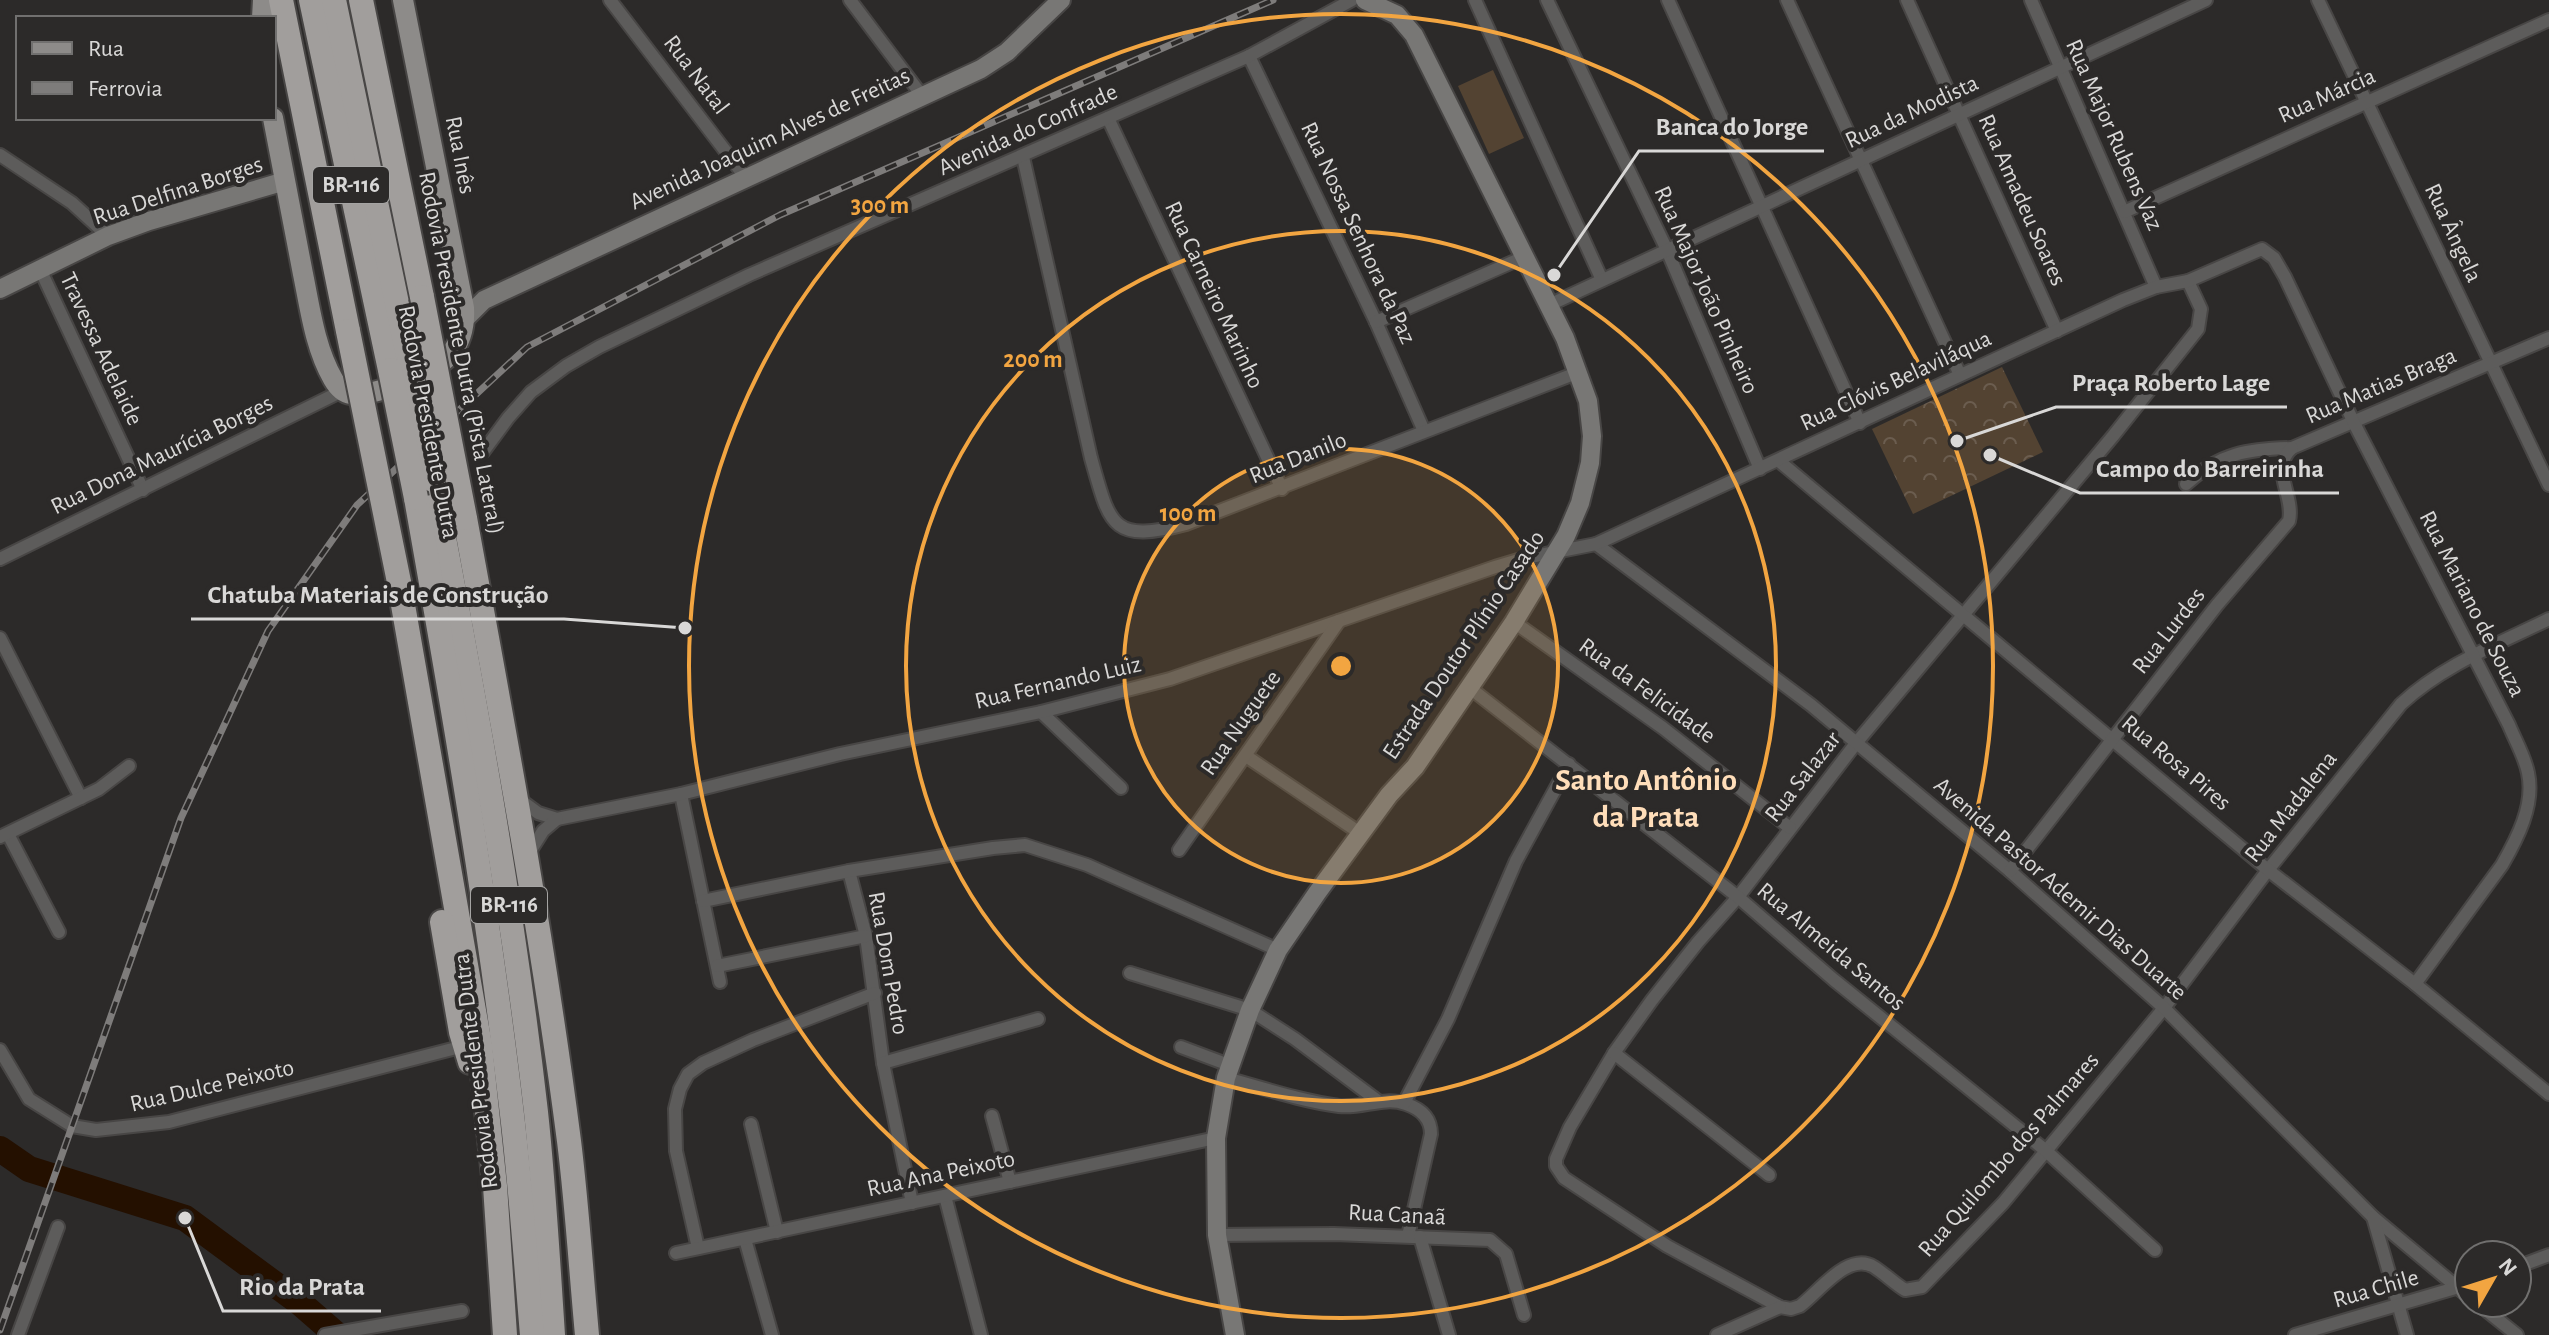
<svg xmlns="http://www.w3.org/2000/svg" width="2549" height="1335" viewBox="0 0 2549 1335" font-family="'Alegreya Sans',sans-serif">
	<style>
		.green { fill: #534332 }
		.park { fill: url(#park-crowns) }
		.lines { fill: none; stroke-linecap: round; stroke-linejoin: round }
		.river { stroke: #241000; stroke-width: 26 }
		.street-casing { stroke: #484645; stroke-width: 16 }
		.secondary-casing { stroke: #484645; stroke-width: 22 }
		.primary-casing { stroke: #484645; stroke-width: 24 }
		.highway-casing { stroke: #484645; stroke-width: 28 }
		.street { stroke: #5d5c5b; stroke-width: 12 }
		.secondary { stroke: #787775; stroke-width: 18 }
		.primary { stroke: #8d8b89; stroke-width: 20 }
		.highway { stroke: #a19e9c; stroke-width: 24 }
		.rail-casing { stroke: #7e7c7b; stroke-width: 7 }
		.rail { stroke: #2c2a29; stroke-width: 4; stroke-dasharray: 12; stroke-linecap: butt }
		.highway-bridge-casing { stroke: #484645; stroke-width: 28; stroke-linecap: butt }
		.highway-bridge { stroke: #a19e9c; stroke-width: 24 }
		.ring { fill: none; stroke: #f2a541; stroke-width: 4 }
		.labels { text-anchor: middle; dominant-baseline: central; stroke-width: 8; stroke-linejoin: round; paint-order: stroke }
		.shield { fill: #2c2a29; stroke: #a5a4a3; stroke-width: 2 }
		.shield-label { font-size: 22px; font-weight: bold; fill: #d9d8d7 }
		.street-label { font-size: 24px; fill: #d9d8d7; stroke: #2c2a29 }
		.district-label { font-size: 32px; font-weight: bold; fill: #ffdeba; stroke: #2c2a29 }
		.centre { fill: #f2a541; stroke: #2c2a29; stroke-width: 4 }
		.ring-label { font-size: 24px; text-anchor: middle; font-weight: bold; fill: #f2a541; stroke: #2c2a29; stroke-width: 8; stroke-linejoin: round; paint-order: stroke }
		.leader { fill: none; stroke: #d9d8d7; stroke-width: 3 }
		.callout-dot { fill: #d9d8d7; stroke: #2c2a29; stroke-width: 3 }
		.callout-label { font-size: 26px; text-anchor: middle; font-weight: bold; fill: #d9d8d7; stroke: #2c2a29; stroke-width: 8; stroke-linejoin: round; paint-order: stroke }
	</style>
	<defs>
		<pattern id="park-crowns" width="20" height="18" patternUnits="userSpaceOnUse" patternTransform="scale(2)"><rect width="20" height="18" fill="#534332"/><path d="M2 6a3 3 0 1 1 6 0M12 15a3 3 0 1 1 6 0" fill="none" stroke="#6b5d4f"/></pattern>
	</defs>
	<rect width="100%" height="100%" fill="#2c2a29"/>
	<polygon class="green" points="1493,70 1524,138 1489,154 1458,86"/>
	<polygon class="park" points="2002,367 2043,452 1913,514 1872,429"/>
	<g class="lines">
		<polyline class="river" points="0,1149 29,1169 185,1218 299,1302 337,1335"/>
		<defs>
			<g id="street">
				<polyline points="610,0 746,178"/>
				<polyline points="850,0 923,97"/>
				<polyline points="1475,0 1602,280"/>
				<polyline points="1547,0 1667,250 1760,469"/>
				<polyline points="1668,0 1860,423"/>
				<polyline points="1787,0 1960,375"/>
				<polyline points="1907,0 2057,331"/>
				<polyline points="2031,0 2156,287"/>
				<polyline points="2318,0 2549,485"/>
				<polyline points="1249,56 1376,322 1424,431"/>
				<polyline points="1108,118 1282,489"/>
				<polyline points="0,155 72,203 108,236"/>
				<path d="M 1023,157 L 1091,458 C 1110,525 1111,544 1186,524 L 1579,372"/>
				<polyline points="2124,212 2549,20"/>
				<polyline points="40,269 143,490"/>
				<path d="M 2188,281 L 2201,309 L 2198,329 L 2113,436 L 1857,742 L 1738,897 L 1698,942 L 1652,1000 L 1614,1053 L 1570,1127 L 1556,1159 L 1556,1166 L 1564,1178 L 1667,1246 L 1780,1307 L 1791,1309 L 1800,1306 C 1819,1292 1848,1251 1874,1267 C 1885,1274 1894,1283 1905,1290 L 1922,1287 L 2003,1203 L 2164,1008 L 2268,870 L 2401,704 C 2443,665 2498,644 2549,619"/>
				<polyline points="1549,305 2206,0"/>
				<polyline points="1376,322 1524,257"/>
				<polyline points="483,452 508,418 531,392 566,366 599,347 749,275 1249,56 1352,0"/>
				<polyline points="1779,461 2268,870 2415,984 2549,1094"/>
				<path d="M 2186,484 C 2220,453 2248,449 2292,448 L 2549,338"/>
				<polyline points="1596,544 1811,705 2010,871 2164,1008 2373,1217 2469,1297"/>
				<polyline points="0,559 342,391"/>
				<polyline points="1514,622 1663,728 1790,828"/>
				<polyline points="0,638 81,798"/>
				<polyline points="1470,688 1738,897 1834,980 2045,1150 2155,1250"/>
				<polyline points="1041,712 1121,788"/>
				<polyline points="1246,756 1360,833"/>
				<polyline points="681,794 720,982"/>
				<path d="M 519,799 L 538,813 L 557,819 L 681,794 L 840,754 L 1041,712 L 1170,679 L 1495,567 L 1525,558 L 1596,544 L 2123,300 L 2156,287 L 2188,281 L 2262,249 L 2274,258 L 2285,277 L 2354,423 L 2509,725 C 2515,740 2525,757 2528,773 C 2535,805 2517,839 2502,865 L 2415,984"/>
				<polyline points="8,834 59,932"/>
				<polyline points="0,837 99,789 129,766"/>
				<polyline points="1179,850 1339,621"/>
				<polyline points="529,853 543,831 557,819"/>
				<polyline points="849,871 866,936 883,1063"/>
				<path d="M 2010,871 L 2217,605 L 2289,521 C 2295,496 2269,468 2292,448"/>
				<polyline points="703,901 849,871 993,848 1025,845 1087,865 1278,950"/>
				<polyline points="717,966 866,936"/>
				<polyline points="1130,973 1250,1010 1295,1039 1378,1101"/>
				<polyline points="1181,1047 1229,1065"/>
				<polyline points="0,1050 29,1099 72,1126 96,1130 169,1122 464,1046"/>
				<polyline points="1614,1053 1769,1175"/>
				<path d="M 1226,1078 C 1263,1088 1301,1101 1339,1106 C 1362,1109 1383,1096 1406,1104 C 1421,1109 1431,1118 1431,1134 L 1408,1236"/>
				<polyline points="1404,1103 1448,1019 1516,861 1569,764"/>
				<polyline points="992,1116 1010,1182"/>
				<polyline points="751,1124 777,1232"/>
				<polyline points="945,1196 981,1335"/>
				<polyline points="912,1203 883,1063 1038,1019"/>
				<polyline points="2373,1217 2407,1335"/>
				<polyline points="1217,1235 1334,1234 1490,1240 1506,1254 1524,1315"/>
				<polyline points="1420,1237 1449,1335"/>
				<polyline points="745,1239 772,1335"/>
				<polyline points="698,1248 676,1151 675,1109 680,1089 688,1074 703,1063 753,1040 875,993"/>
				<polyline points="676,1253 1216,1138"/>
				<polyline points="2517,1267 2549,1255"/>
				<polyline points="2477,1303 2517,1335"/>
				<polyline points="18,1335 58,1227"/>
				<polyline points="325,1335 462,1311"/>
				<polyline points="1717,1335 1780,1307"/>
				<polyline points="2295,1335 2469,1284"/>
			</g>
			<g id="secondary">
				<polyline points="0,289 108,236 149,221 285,181"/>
				<polyline points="464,320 484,300 981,69 1007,52 1061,0"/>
				<polyline points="1235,1335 1217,1235 1216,1138 1226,1078 1250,1010 1278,950 1317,893 1389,795 1415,767 1514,622 1566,536 1580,503 1590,463 1592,436 1588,401 1565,338 1414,35 1397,15 1365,0"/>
			</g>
			<g id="primary">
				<polyline points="262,18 263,0"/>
				<path d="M 273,118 C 283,170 293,222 303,274 C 310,308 315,348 333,379 C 337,386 342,393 351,394 C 374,398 436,371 451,354 C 461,341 465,324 464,308 L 403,0"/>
			</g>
			<g id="highway">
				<polyline points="281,0 348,331"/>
				<polyline points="311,0 390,370"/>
				<polyline points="334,0 409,361"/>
				<polyline points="361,0 422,297"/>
				<path d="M 433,480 C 473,689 512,900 536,1112 C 544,1186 548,1261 553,1335"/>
				<path d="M 416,498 C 453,706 489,914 513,1123 C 521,1193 526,1264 532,1335"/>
				<path d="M 465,518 C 503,725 542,932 569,1141 C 577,1205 581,1271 587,1335"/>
				<polyline points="399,582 480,1045 495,1186 505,1335"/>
				<polyline points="442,922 461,1032 470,1062"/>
			</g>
		</defs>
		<use href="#street" class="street-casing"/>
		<use href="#secondary" class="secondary-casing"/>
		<use href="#primary" class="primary-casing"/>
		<use href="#highway" class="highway-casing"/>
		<use href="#street" class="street"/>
		<use href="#secondary" class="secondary"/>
		<use href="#primary" class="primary"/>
		<use href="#highway" class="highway"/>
		<defs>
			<polyline id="rail" points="0,1330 181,818 268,631 357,505 527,347 780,215 1273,0"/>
		</defs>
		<use href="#rail" class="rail-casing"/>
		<use href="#rail" class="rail"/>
		<defs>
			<g id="highway-bridge">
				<polyline points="422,297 465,518"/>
				<polyline points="348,331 399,582"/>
				<polyline points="409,361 433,480"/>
				<polyline points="390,370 416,498"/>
			</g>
		</defs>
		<use href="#highway-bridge" class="highway-bridge-casing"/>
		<use href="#highway-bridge" class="highway-bridge"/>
	</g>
	<circle cx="1341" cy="666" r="217" fill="#f2a541" fill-opacity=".12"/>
	<g class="ring">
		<circle cx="1341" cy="666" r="217"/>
		<circle cx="1341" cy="666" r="435"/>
		<circle cx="1341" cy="666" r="652"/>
	</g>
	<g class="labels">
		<g class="shield">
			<rect x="313" y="167" width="76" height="36" rx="6"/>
			<rect x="471" y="887" width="76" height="36" rx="6"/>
		</g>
		<g class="shield-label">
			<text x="351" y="185">BR-116</text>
			<text x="509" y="905">BR-116</text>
		</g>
		<g class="street-label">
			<text transform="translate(696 75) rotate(53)">Rua Natal</text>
			<text transform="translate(2327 96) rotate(-24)">Rua Márcia</text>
			<text transform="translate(1912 112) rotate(-25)">Rua da Modista</text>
			<text transform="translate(1028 130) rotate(-24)">Avenida do Confrade</text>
			<text transform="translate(2114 135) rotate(66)">Rua Major Rubens Vaz</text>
			<text transform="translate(770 139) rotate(-25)">Avenida Joaquim Alves de Freitas</text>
			<text transform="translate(460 155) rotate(79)">Rua Inês</text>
			<text transform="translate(178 191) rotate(-18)">Rua Delfina Borges</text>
			<text transform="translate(2022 200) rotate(66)">Rua Amadeu Soares</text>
			<text transform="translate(1358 233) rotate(65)">Rua Nossa Senhora da Paz</text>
			<text transform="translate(2453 233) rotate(65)">Rua Ângela</text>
			<text transform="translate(1706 290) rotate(66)">Rua Major João Pinheiro</text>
			<text transform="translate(1214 295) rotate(65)">Rua Carneiro Marinho</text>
			<text transform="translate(101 349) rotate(65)">Travessa Adelaide</text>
			<text transform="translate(461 353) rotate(79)">Rodovia Presidente Dutra (Pista Lateral)</text>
			<text transform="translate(1896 381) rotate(-25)">Rua Clóvis Belaviláqua</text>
			<text transform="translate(2381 386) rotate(-23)">Rua Matias Braga</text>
			<text transform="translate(428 422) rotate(79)">Rodovia Presidente Dutra</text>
			<text transform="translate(162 455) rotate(-26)">Rua Dona Maurícia Borges</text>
			<text transform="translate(1298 458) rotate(-22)">Rua Danilo</text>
			<text transform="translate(2472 604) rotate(63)">Rua Mariano de Souza</text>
			<text transform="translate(2169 631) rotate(-52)">Rua Lurdes</text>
			<text transform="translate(1464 645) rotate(-56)">Estrada Doutor Plínio Casado</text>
			<text transform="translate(1058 683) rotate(-13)">Rua Fernando Luiz</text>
			<text transform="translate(1647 691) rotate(36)">Rua da Felicidade</text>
			<text transform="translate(1241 723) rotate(-55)">Rua Nuguete</text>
			<text transform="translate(2176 763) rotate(40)">Rua Rosa Pires</text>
			<text transform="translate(1803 777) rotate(-52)">Rua Salazar</text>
			<text transform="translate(2291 807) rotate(-52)">Rua Madalena</text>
			<text transform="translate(2060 889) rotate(41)">Avenida Pastor Ademir Dias Duarte</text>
			<text transform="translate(1831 947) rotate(40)">Rua Almeida Santos</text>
			<text transform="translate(888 963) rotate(80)">Rua Dom Pedro</text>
			<text transform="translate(476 1071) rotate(-97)">Rodovia Presidente Dutra</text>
			<text transform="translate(212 1086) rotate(-13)">Rua Dulce Peixoto</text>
			<text transform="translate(2009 1155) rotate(-49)">Rua Quilombo dos Palmares</text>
			<text transform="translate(941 1174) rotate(-12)">Rua Ana Peixoto</text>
			<text transform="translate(1397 1215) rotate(3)">Rua Canaã</text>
			<text transform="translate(2376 1289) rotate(-16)">Rua Chile</text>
		</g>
		<g class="district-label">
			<text x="1646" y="780">Santo Antônio<tspan x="1646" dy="37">da Prata</tspan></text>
		</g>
	</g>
	<circle cx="1341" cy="666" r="12" class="centre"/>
	<g class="ring-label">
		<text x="880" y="213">300 m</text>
		<text x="1033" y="367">200 m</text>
		<text x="1188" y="521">100 m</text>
	</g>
	<path class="leader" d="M1554 275L1639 151H1824M1957 441L2056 407H2287M1990 455L2080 493H2339M685 628L564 619H191M185 1218L223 1311H381"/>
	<g class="callout-dot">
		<circle cx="1554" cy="275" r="8"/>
		<circle cx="1957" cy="441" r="8"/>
		<circle cx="1990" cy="455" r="8"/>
		<circle cx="685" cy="628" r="8"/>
		<circle cx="185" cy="1218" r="8"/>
	</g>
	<g class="callout-label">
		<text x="1732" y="135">Banca do Jorge</text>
		<text x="2171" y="391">Praça Roberto Lage</text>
		<text x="2210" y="477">Campo do Barreirinha</text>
		<text x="378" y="603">Chatuba Materiais de Construção</text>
		<text x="302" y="1295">Rio da Prata</text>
	</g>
	<rect x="16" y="16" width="260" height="104" fill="#2c2a29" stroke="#71706f" stroke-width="2"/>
	<rect x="32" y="42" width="40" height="12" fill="#8d8b89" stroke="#71706f" stroke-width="2"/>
	<text x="88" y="56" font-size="24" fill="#d9d8d7">Rua</text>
	<rect x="32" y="82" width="40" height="12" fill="#7e7c7b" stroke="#71706f" stroke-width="2"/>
	<text x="88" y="96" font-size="24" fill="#d9d8d7">Ferrovia</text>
	<g transform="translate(2493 1279) rotate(51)"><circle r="38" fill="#2c2a29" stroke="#71706f" stroke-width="2"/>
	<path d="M0-6L14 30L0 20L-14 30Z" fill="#f2a541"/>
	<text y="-12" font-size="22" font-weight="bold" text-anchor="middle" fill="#d9d8d7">N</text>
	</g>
</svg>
